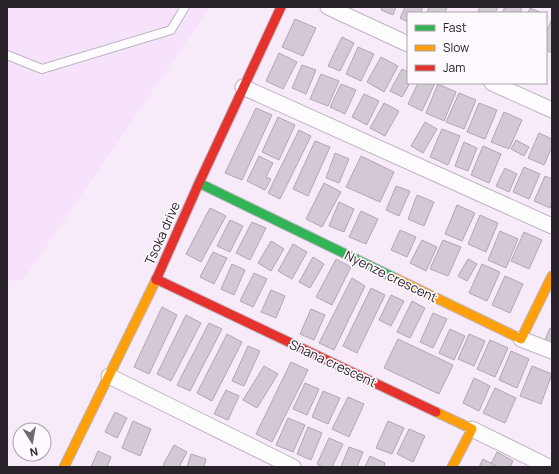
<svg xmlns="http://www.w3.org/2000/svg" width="559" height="474" viewBox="0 0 559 474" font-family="Manrope,sans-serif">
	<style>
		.built { fill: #f6e2fa }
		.building { fill: #d3c9d5; stroke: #b0a7b2 }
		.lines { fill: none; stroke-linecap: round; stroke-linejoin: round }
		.lane-casing { stroke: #beb5c0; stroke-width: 10 }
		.street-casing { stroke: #beb5c0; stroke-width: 17 }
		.fast-casing { stroke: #beb5c0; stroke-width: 11 }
		.slow-casing { stroke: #beb5c0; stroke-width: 11 }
		.jam-casing { stroke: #beb5c0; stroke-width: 11 }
		.lane { stroke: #fefcfe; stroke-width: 8 }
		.street { stroke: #fefcfe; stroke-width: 15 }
		.fast { stroke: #30b455; stroke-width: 9 }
		.slow { stroke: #ff9f0a; stroke-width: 9 }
		.jam { stroke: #e5322d; stroke-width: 9 }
		.labels { text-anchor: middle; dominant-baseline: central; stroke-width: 3.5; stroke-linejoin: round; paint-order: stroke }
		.street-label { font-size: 13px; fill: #29222b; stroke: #fef9fe }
	</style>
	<rect width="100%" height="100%" fill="#f7ebf9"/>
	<polygon class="built" points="7,7 210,7 23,280 7,281"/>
	<g class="building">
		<polygon points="382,7 396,7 393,15 381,10"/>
		<polygon points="405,7 423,7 420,13 408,13 408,22 400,18"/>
		<polygon points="429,7 447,7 445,13 427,13"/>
		<polygon points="480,7 498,7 495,13 481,13 478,11"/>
		<polygon points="505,7 522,7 520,13 502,13"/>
		<polygon points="530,8 542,13 528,13"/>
		<polygon points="295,19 316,28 303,56 282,47"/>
		<polygon points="552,19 552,53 546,50 546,33"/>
		<polygon points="342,37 354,43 340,71 328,66"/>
		<polygon points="358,47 374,54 361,81 346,74"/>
		<polygon points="279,53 297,62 283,89 266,81"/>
		<polygon points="381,57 398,66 384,92 367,82"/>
		<polygon points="302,65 316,70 306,94 292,88"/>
		<polygon points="402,69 408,72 408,83 410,83 402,97 390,91"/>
		<polygon points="321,74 339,81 328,106 310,99"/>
		<polygon points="418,83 435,83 422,111 408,104"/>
		<polygon points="341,84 356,90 345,114 330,107"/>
		<polygon points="438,84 456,92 444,121 426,113"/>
		<polygon points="459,93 476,100 464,129 446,122"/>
		<polygon points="364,94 379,101 367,125 352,117"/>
		<polygon points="384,103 399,111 385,136 370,128"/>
		<polygon points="479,103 497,110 485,139 467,132"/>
		<polygon points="256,108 272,115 242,180 225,173"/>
		<polygon points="504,112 522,120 509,149 491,142"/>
		<polygon points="278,117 295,125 279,160 262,152"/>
		<polygon points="425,122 437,129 423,153 411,146"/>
		<polygon points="442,129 460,136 448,165 430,157"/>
		<polygon points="299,130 311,136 280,199 268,193"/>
		<polygon points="539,133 552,139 552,147 544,165 528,158"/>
		<polygon points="516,140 529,147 524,156 511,149"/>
		<polygon points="315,141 330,147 308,196 293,189"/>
		<polygon points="464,142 477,148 468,171 455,166"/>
		<polygon points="483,146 501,154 489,183 471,175"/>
		<polygon points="335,153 349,159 339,183 326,178"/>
		<polygon points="259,156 273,163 266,177 271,179 265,190 247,181"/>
		<polygon points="361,156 394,172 380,202 346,187"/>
		<polygon points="524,167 540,174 529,199 513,192"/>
		<polygon points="505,168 517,174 509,192 496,186"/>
		<polygon points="545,176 552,179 552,203 550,208 534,201"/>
		<polygon points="324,183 341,192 322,227 306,219"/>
		<polygon points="396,186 410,191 399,216 386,210"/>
		<polygon points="417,195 434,202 424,226 408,219"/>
		<polygon points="339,202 354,209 344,232 329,226"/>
		<polygon points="457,205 475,213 462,241 445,234"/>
		<polygon points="210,208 226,216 201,262 186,254"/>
		<polygon points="361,211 378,219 366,244 349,237"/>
		<polygon points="480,215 498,223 486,252 468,244"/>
		<polygon points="230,220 243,226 230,252 217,246"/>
		<polygon points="252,222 266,228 250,260 236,253"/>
		<polygon points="400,230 416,237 407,257 391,250"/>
		<polygon points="500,231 518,239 506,268 488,260"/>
		<polygon points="524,232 542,240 529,269 511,261"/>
		<polygon points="422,240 437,247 426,271 410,263"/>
		<polygon points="443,240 461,247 448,276 430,269"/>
		<polygon points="271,241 284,249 271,271 258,263"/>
		<polygon points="293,244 307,252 292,279 278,271"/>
		<polygon points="213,252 227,258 214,284 200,277"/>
		<polygon points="313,257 324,264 310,288 299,282"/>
		<polygon points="336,259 351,267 332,305 316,297"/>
		<polygon points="468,259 477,264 467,281 458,276"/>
		<polygon points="232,264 245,270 234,295 221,289"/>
		<polygon points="482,264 500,272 487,301 469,293"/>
		<polygon points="254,273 267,279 253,307 240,301"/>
		<polygon points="505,276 523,284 510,313 492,305"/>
		<polygon points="352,278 365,286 334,350 319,343"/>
		<polygon points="371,288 385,295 357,353 343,346"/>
		<polygon points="271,290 285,296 276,318 261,312"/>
		<polygon points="391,295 404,301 391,326 379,320"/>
		<polygon points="412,301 425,308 410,338 397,332"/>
		<polygon points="162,307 177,315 149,374 134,367"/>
		<polygon points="311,309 325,315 314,340 300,334"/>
		<polygon points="433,313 447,319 433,348 420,342"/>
		<polygon points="186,315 201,323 171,381 157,374"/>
		<polygon points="209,323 222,329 190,391 177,385"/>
		<polygon points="550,328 552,329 552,345 544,342"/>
		<polygon points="450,329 465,336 454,360 439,353"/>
		<polygon points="227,334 242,342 212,401 197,393"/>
		<polygon points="469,334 485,341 474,366 458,359"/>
		<polygon points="398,339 453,365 439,394 384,368"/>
		<polygon points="490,340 508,348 495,377 477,369"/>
		<polygon points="248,346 260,351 244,386 232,381"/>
		<polygon points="511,351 529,359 517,388 499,380"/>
		<polygon points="291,362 308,370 272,442 256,434"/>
		<polygon points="264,366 278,374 257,408 243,400"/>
		<polygon points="532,366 552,374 541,404 520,396"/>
		<polygon points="474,378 490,386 479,411 463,403"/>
		<polygon points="305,383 319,389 307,415 293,409"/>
		<polygon points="495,388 516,398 505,423 483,413"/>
		<polygon points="226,390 239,396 228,420 214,414"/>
		<polygon points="323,391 340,398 328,424 312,417"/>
		<polygon points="348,397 364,404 349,437 332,429"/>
		<polygon points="115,412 127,418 117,438 105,432"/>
		<polygon points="288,418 305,425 293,452 276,445"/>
		<polygon points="133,421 151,429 140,456 122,448"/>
		<polygon points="388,421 404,428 392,454 376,448"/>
		<polygon points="308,427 322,433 311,460 297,454"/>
		<polygon points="409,429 425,436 413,462 397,454"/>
		<polygon points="329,438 343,444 332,467 323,467 317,464"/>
		<polygon points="174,445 187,452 179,467 167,467 163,465"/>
		<polygon points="349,447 363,452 357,467 341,467"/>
		<polygon points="98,451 111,457 107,467 91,467"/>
		<polygon points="497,452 513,461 510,467 498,467 491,464"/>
		<polygon points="191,454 206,459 204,467 187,467"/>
		<polygon points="370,456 385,463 384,467 365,467"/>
		<polygon points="483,459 498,467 479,467"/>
	</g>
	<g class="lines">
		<defs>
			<polyline id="lane" points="7,55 42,69 171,30 185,7"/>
			<g id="street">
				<polyline points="328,7 408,44"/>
				<polyline points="492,83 552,110"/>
				<polyline points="243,87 552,226"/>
				<polyline points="521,339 552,351"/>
				<polyline points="109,376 293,467"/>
				<polyline points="472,429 549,467"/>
			</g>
			<polyline id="fast" points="199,183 395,278"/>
			<g id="slow">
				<polyline points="395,278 521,339 552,276"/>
				<polyline points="436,412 472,429 452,467"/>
				<polyline points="64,467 156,280"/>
			</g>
			<g id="jam">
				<polyline points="156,279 436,412"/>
				<polyline points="156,280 199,183 281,7"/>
			</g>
		</defs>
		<use href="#lane" class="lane-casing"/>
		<use href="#street" class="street-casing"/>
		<use href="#fast" class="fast-casing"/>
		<use href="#slow" class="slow-casing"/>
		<use href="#jam" class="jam-casing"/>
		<use href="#lane" class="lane"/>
		<use href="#street" class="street"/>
		<use href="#fast" class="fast"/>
		<use href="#slow" class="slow"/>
		<use href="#jam" class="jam"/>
	</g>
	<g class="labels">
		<g class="street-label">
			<text transform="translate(162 233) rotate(-66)">Tsoka drive</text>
			<text transform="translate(391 276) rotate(26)">Nyenze crescent</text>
			<text transform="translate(333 363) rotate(25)">Shana crescent</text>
		</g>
	</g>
	<rect width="559" height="474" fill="none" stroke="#29222b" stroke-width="16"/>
	<rect x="407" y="12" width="140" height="72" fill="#fef9fe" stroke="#a9a3aa"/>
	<rect x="415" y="25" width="20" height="6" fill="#30b455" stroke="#a9a3aa"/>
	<text x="443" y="32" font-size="12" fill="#29222b">Fast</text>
	<rect x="415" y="45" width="20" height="6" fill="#ff9f0a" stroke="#a9a3aa"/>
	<text x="443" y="52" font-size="12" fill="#29222b">Slow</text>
	<rect x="415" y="65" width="20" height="6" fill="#e5322d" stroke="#a9a3aa"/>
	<text x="443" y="72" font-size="12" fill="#29222b">Jam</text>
	<g transform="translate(32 442) rotate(169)"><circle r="19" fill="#fef9fe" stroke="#a9a3aa"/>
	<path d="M0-3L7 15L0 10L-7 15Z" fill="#716873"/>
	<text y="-6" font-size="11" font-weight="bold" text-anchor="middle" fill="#29222b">N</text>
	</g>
</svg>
